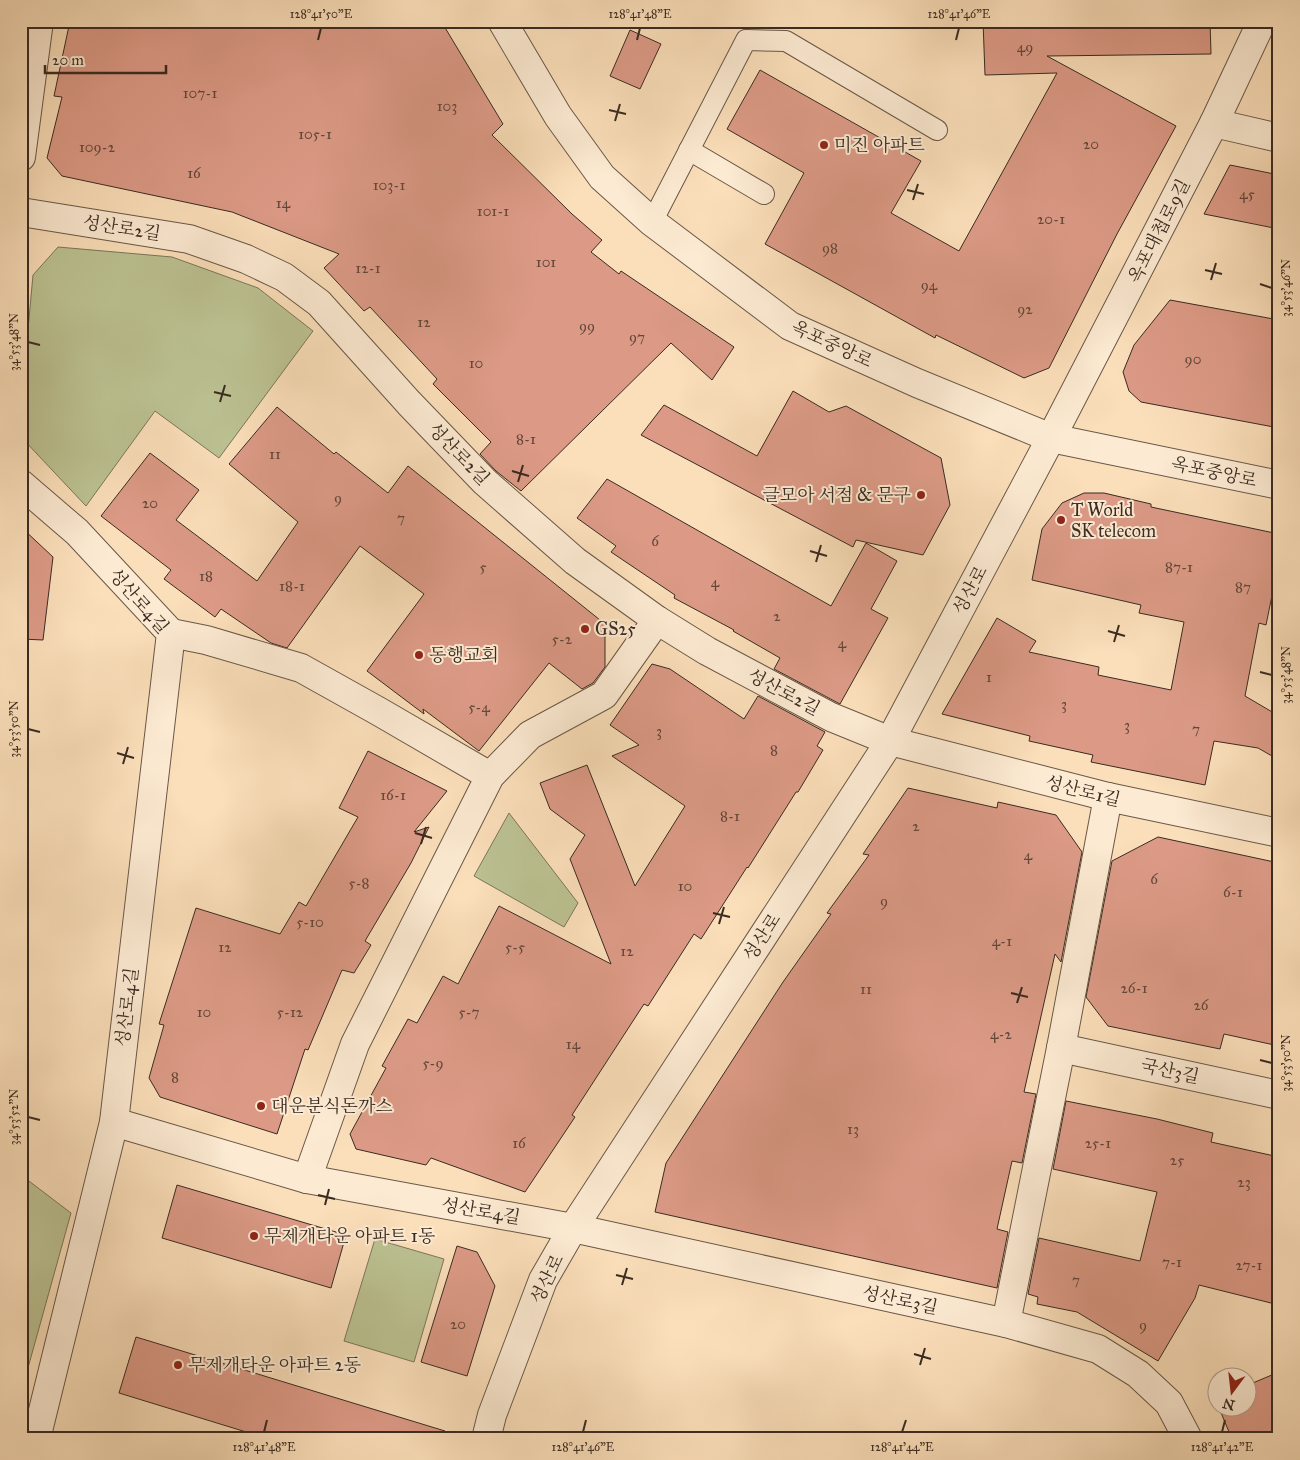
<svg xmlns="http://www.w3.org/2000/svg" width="1300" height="1460" viewBox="0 0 1300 1460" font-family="'IM FELL Great Primer','Noto Serif KR',serif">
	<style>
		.green { fill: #bcc292; stroke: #7b765a }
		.building { fill: #dc9a86; stroke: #3a2b21 }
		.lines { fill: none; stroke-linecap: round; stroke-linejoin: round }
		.service-casing { stroke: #6a5847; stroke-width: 22 }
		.minor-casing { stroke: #6a5847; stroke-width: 30 }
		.tertiary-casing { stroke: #6a5847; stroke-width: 30 }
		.service { stroke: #fcead2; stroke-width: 20 }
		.minor { stroke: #fcead2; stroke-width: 28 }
		.tertiary { stroke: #fcead2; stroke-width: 28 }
		.ticks { fill: none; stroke: #3a2b21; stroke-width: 2 }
		.poi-dot { fill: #8f2418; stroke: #fcead2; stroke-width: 2 }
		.labels { text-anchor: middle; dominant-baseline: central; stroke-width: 4; stroke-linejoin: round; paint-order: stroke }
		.number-label { font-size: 15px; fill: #62473a }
		.poi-label { font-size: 18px; fill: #3a2b21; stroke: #fcead2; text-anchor: start }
		.street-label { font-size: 18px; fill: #3a2b21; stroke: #fcead2 }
		.neatline { fill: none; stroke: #3a2b21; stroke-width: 2 }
		.ticks-label { font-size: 12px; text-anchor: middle; fill: #3a2b21 }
	</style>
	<rect width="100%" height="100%" fill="#fbdfba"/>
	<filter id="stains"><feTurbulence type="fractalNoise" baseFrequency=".004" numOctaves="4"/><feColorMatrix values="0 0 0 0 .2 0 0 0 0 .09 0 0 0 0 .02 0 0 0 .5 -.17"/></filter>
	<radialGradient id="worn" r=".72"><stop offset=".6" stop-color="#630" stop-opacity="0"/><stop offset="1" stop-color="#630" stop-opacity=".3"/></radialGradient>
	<g class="green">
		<polygon points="58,247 172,257 258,288 313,331 219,458 155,411 86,506 21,437 21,406 33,275"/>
		<polygon points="509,813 578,903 564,927 474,876"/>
		<polygon points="21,1175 71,1213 21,1393"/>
		<polygon points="375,1239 444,1259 414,1362 344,1341"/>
	</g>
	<g class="building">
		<polygon points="70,21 441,21 503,124 492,135 572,214 602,240 591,252 619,274 621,271 734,347 712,380 671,343 521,491 496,471 480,454 491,442 433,384 437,379 370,307 364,311 324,268 339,254 232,212 62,176 47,158 62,97 54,96"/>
		<polygon points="983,21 1210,21 1211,54 1047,56 1176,126 1117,234 1049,368 1024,378 936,335 935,338 765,244 804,173 727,129 760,70 921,161 891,213 959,251 1057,73 985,75"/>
		<polygon points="630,30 661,44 640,89 610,76"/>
		<polygon points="1230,165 1279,175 1279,229 1204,214"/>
		<polygon points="1170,300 1279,320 1279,428 1141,402 1129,391 1123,372 1134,345"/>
		<polygon points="793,391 829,412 846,406 941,458 950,505 923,555 856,540 853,547 641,435 664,405 757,456"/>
		<polygon points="277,407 334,454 336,452 388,493 408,466 605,624 605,667 593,683 582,689 549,663 479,751 423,709 424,714 367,671 424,594 360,546 287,648 271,643 221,609 215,617 164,579 171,570 101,516 150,453 199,490 176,520 257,581 298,522 229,464"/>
		<polygon points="607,479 831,606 866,543 897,561 871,609 888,618 840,704 774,669 780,658 733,631 734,630 674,598 675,595 611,552 616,546 577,518"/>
		<polygon points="1084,493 1104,493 1151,504 1151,507 1279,534 1279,561 1266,625 1259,623 1245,696 1279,716 1279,760 1258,748 1214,741 1205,785 1091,762 1093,755 1029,741 1030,736 942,714 997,618 1036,641 1029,652 1099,667 1098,675 1171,690 1184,622 1139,613 1141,605 1032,580 1042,529 1062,503"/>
		<polygon points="21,527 53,557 43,640 21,639"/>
		<polygon points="652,664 670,669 744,719 758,696 825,732 817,746 823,750 798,792 796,792 748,868 747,867 701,939 694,934 648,1006 644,1004 572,1115 575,1117 525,1192 431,1158 426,1165 356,1149 350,1134 386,1068 382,1066 408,1019 417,1023 443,976 458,984 499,906 611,964 570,859 585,835 550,809 540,783 587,765 635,886 685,806 612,756 639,745 610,725"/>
		<polygon points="368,751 447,791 414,832 429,827 411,863 365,941 371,945 354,973 342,970 308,1050 305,1049 277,1134 160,1097 149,1078 164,1025 159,1024 196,908 280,934 299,902 306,906 358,817 339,808"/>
		<polygon points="908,788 997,808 998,802 1056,815 1082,852 1061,962 1055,954 1024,1092 1036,1094 1022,1163 1012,1161 997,1229 1008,1232 997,1288 655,1212 666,1163 783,982 831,914 827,913 869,855 863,854"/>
		<polygon points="1158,837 1279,863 1279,1046 1224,1034 1220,1049 1108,1026 1086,997 1112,861"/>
		<polygon points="1066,1101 1157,1119 1213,1133 1211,1142 1279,1157 1279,1305 1199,1285 1195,1298 1158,1361 1077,1312 1037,1304 1038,1297 1028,1294 1039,1238 1140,1261 1157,1192 1053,1169"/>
		<polygon points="177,1185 346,1235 331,1288 162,1238"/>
		<polygon points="457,1246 477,1252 495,1286 467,1376 421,1362"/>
		<polygon points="136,1337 445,1431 444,1439 269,1439 119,1393"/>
		<polygon points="1279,1372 1279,1439 1232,1439 1219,1408 1248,1408 1248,1385"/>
	</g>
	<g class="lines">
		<defs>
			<g id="service">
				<polyline points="689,150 764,194"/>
				<polyline points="652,222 746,40 786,41 937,130"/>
			</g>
			<g id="minor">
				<polyline points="1214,123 1279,138"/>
				<polyline points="21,157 39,21"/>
				<polyline points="21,212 189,239 246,259 284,277 319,303 409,403 485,482 575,561 657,620 707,651 831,717 890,741 1108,797 1279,833"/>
				<polyline points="1051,438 1214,123 1262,21"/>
				<polyline points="21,484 77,532 171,633 114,1122 307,1179 573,1228 1006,1323 1098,1349 1138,1374 1169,1403 1188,1439"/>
				<polyline points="171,633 206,640 301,668 378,711 490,776"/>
				<polyline points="1061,1048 1279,1095"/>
				<polyline points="307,1179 355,1044 490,776 530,735 604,695 657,620"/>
				<polyline points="1006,1323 1061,1048 1108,797"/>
				<polyline points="36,1439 114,1122"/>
			</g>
			<g id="tertiary">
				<polyline points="502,21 558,116 602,177 652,222 790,326 917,383 1051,438 1279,485"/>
				<polyline points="486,1439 492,1415 543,1280 573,1228 890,741 1051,438"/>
			</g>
		</defs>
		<use href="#service" class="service-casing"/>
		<use href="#minor" class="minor-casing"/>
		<use href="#tertiary" class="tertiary-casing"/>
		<use href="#service" class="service"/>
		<use href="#minor" class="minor"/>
		<use href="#tertiary" class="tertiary"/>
	</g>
	<path class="ticks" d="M 318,40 L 321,28M 637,40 L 640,28M 956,40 L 959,28M 609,110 L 626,114M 615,121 L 620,104M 907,190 L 924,194M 913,200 L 918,184M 1205,270 L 1222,274M 1211,280 L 1216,263M 1260,284 L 1272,288M 28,342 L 40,345M 214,392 L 231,396M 220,402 L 225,385M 512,471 L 529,476M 518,482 L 523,465M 810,551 L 827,556M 816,562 L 821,545M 1108,631 L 1125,636M 1114,642 L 1119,625M 1260,672 L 1272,675M 28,729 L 40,732M 117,753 L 134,758M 123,764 L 128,747M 415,833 L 432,838M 421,844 L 426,827M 713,913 L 730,917M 719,924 L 724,907M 1011,993 L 1028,997M 1017,1003 L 1022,987M 1260,1060 L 1272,1063M 28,1117 L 40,1120M 318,1195 L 335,1199M 325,1205 L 329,1189M 616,1275 L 633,1279M 622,1285 L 627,1268M 914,1354 L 931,1359M 920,1365 L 925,1348M 264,1432 L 267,1420M 583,1432 L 586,1420M 902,1432 L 906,1420M 1222,1432 L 1225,1420"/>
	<g class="poi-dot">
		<circle cx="824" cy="145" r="5"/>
		<circle cx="921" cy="495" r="5"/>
		<circle cx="1061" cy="520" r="5"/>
		<circle cx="585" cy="629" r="5"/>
		<circle cx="419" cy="655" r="5"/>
		<circle cx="261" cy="1106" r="5"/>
		<circle cx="254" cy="1236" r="5"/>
		<circle cx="178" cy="1365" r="5"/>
	</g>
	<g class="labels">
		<g class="number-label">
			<text x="1025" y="47">49</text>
			<text x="200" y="93">107-1</text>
			<text x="447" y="106">103</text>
			<text x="315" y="134">105-1</text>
			<text x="1091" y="144">20</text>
			<text x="97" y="147">109-2</text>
			<text x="194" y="173">16</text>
			<text x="389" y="185">103-1</text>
			<text x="1247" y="194">45</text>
			<text x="283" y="203">14</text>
			<text x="493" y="211">101-1</text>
			<text x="1051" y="219">20-1</text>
			<text x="830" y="248">98</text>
			<text x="546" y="262">101</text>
			<text x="368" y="268">12-1</text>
			<text x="929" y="285">94</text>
			<text x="1025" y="309">92</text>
			<text x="424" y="322">12</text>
			<text x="587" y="326">99</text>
			<text x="637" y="337">97</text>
			<text x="1193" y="359">90</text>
			<text x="476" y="363">10</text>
			<text x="526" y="439">8-1</text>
			<text x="275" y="454">11</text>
			<text x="338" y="498">9</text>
			<text x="150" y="503">20</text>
			<text x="401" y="518">7</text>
			<text x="655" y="541">6</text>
			<text x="483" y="567">5</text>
			<text x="1179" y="567">87-1</text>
			<text x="206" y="576">18</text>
			<text x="715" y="582">4</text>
			<text x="292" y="586">18-1</text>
			<text x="1243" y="587">87</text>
			<text x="777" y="616">2</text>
			<text x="562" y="639">5-2</text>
			<text x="842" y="643">4</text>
			<text x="989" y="677">1</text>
			<text x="1064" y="704">3</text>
			<text x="479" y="707">5-4</text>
			<text x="1127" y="725">3</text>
			<text x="1196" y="729">7</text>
			<text x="659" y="731">3</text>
			<text x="774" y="750">8</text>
			<text x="393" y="795">16-1</text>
			<text x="730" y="816">8-1</text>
			<text x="916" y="826">2</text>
			<text x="1028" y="855">4</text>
			<text x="1154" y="879">6</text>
			<text x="359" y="883">5-8</text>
			<text x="685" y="886">10</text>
			<text x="1233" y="892">6-1</text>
			<text x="884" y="901">9</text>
			<text x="310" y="922">5-10</text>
			<text x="1002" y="941">4-1</text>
			<text x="225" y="947">12</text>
			<text x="515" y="947">5-5</text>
			<text x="627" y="951">12</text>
			<text x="1134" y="988">26-1</text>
			<text x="866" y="989">11</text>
			<text x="1201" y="1005">26</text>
			<text x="204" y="1012">10</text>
			<text x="290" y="1012">5-12</text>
			<text x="469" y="1012">5-7</text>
			<text x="1001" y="1034">4-2</text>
			<text x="573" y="1044">14</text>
			<text x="433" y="1063">5-9</text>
			<text x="175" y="1077">8</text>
			<text x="853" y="1129">13</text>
			<text x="519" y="1143">16</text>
			<text x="1098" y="1143">25-1</text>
			<text x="1177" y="1160">25</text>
			<text x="1244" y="1182">23</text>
			<text x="1172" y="1262">7-1</text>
			<text x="1249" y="1265">27-1</text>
			<text x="1076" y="1280">7</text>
			<text x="458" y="1324">20</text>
			<text x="1143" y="1325">9</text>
		</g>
		<g class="poi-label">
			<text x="834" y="145">미진 아파트</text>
			<text x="911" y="495" text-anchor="end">글모아 서점 &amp; 문구</text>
			<text x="1071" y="510">T World<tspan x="1071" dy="21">SK telecom</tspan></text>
			<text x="595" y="629">GS25</text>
			<text x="429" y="655">동행교회</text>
			<text x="271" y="1106">대운분식돈까스</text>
			<text x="264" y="1236">무제개타운 아파트 1동</text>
			<text x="188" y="1365">무제개타운 아파트 2동</text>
		</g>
		<g class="street-label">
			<text transform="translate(122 228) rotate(9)">성산로2길</text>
			<text transform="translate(1159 231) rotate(-63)">옥포대첩로9길</text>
			<text transform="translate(832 344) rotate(25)">옥포중앙로</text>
			<text transform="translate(459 454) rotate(46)">성산로2길</text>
			<text transform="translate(1214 472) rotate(12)">옥포중앙로</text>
			<text transform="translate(970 590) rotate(-62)">성산로</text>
			<text transform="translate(139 601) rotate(49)">성산로4길</text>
			<text transform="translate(784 692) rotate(28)">성산로2길</text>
			<text transform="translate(1083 791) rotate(14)">성산로1길</text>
			<text transform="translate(762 937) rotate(-57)">성산로</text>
			<text transform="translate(127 1007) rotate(-83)">성산로4길</text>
			<text transform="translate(1170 1071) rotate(12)">국산3길</text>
			<text transform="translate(481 1211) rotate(10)">성산로4길</text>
			<text transform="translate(547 1279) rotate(-64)">성산로</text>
			<text transform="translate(900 1300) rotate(12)">성산로3길</text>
		</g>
	</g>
	<rect width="1300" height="1460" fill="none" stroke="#fbdfba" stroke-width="55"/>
	<g transform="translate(1232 1392) rotate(195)"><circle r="24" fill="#fcead2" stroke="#ae9e8b"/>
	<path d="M0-4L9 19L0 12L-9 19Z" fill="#8f2418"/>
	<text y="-8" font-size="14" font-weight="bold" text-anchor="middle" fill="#3a2b21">N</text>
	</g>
	<path d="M45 65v8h121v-8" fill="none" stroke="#3a2b21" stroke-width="2.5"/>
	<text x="52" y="65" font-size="15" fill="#3a2b21" stroke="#fcead2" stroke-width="4" paint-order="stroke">20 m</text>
	<rect x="28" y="28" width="1244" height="1404" class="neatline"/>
	<g class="ticks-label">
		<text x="321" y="18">128°41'50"E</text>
		<text x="640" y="18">128°41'48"E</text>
		<text x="959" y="18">128°41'46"E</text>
		<text transform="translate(1286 288) rotate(-90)" y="4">34°53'46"N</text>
		<text transform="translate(14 342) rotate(-90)" y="4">34°53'48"N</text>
		<text transform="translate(1286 675) rotate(-90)" y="4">34°53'48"N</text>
		<text transform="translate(14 729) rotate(-90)" y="4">34°53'50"N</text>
		<text transform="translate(1286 1063) rotate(-90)" y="4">34°53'50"N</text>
		<text transform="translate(14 1117) rotate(-90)" y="4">34°53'52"N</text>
		<text x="264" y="1451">128°41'48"E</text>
		<text x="583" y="1451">128°41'46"E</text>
		<text x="902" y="1451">128°41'44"E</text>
		<text x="1222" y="1451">128°41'42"E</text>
	</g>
	<rect width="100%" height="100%" filter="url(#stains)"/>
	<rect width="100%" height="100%" fill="url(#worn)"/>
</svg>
